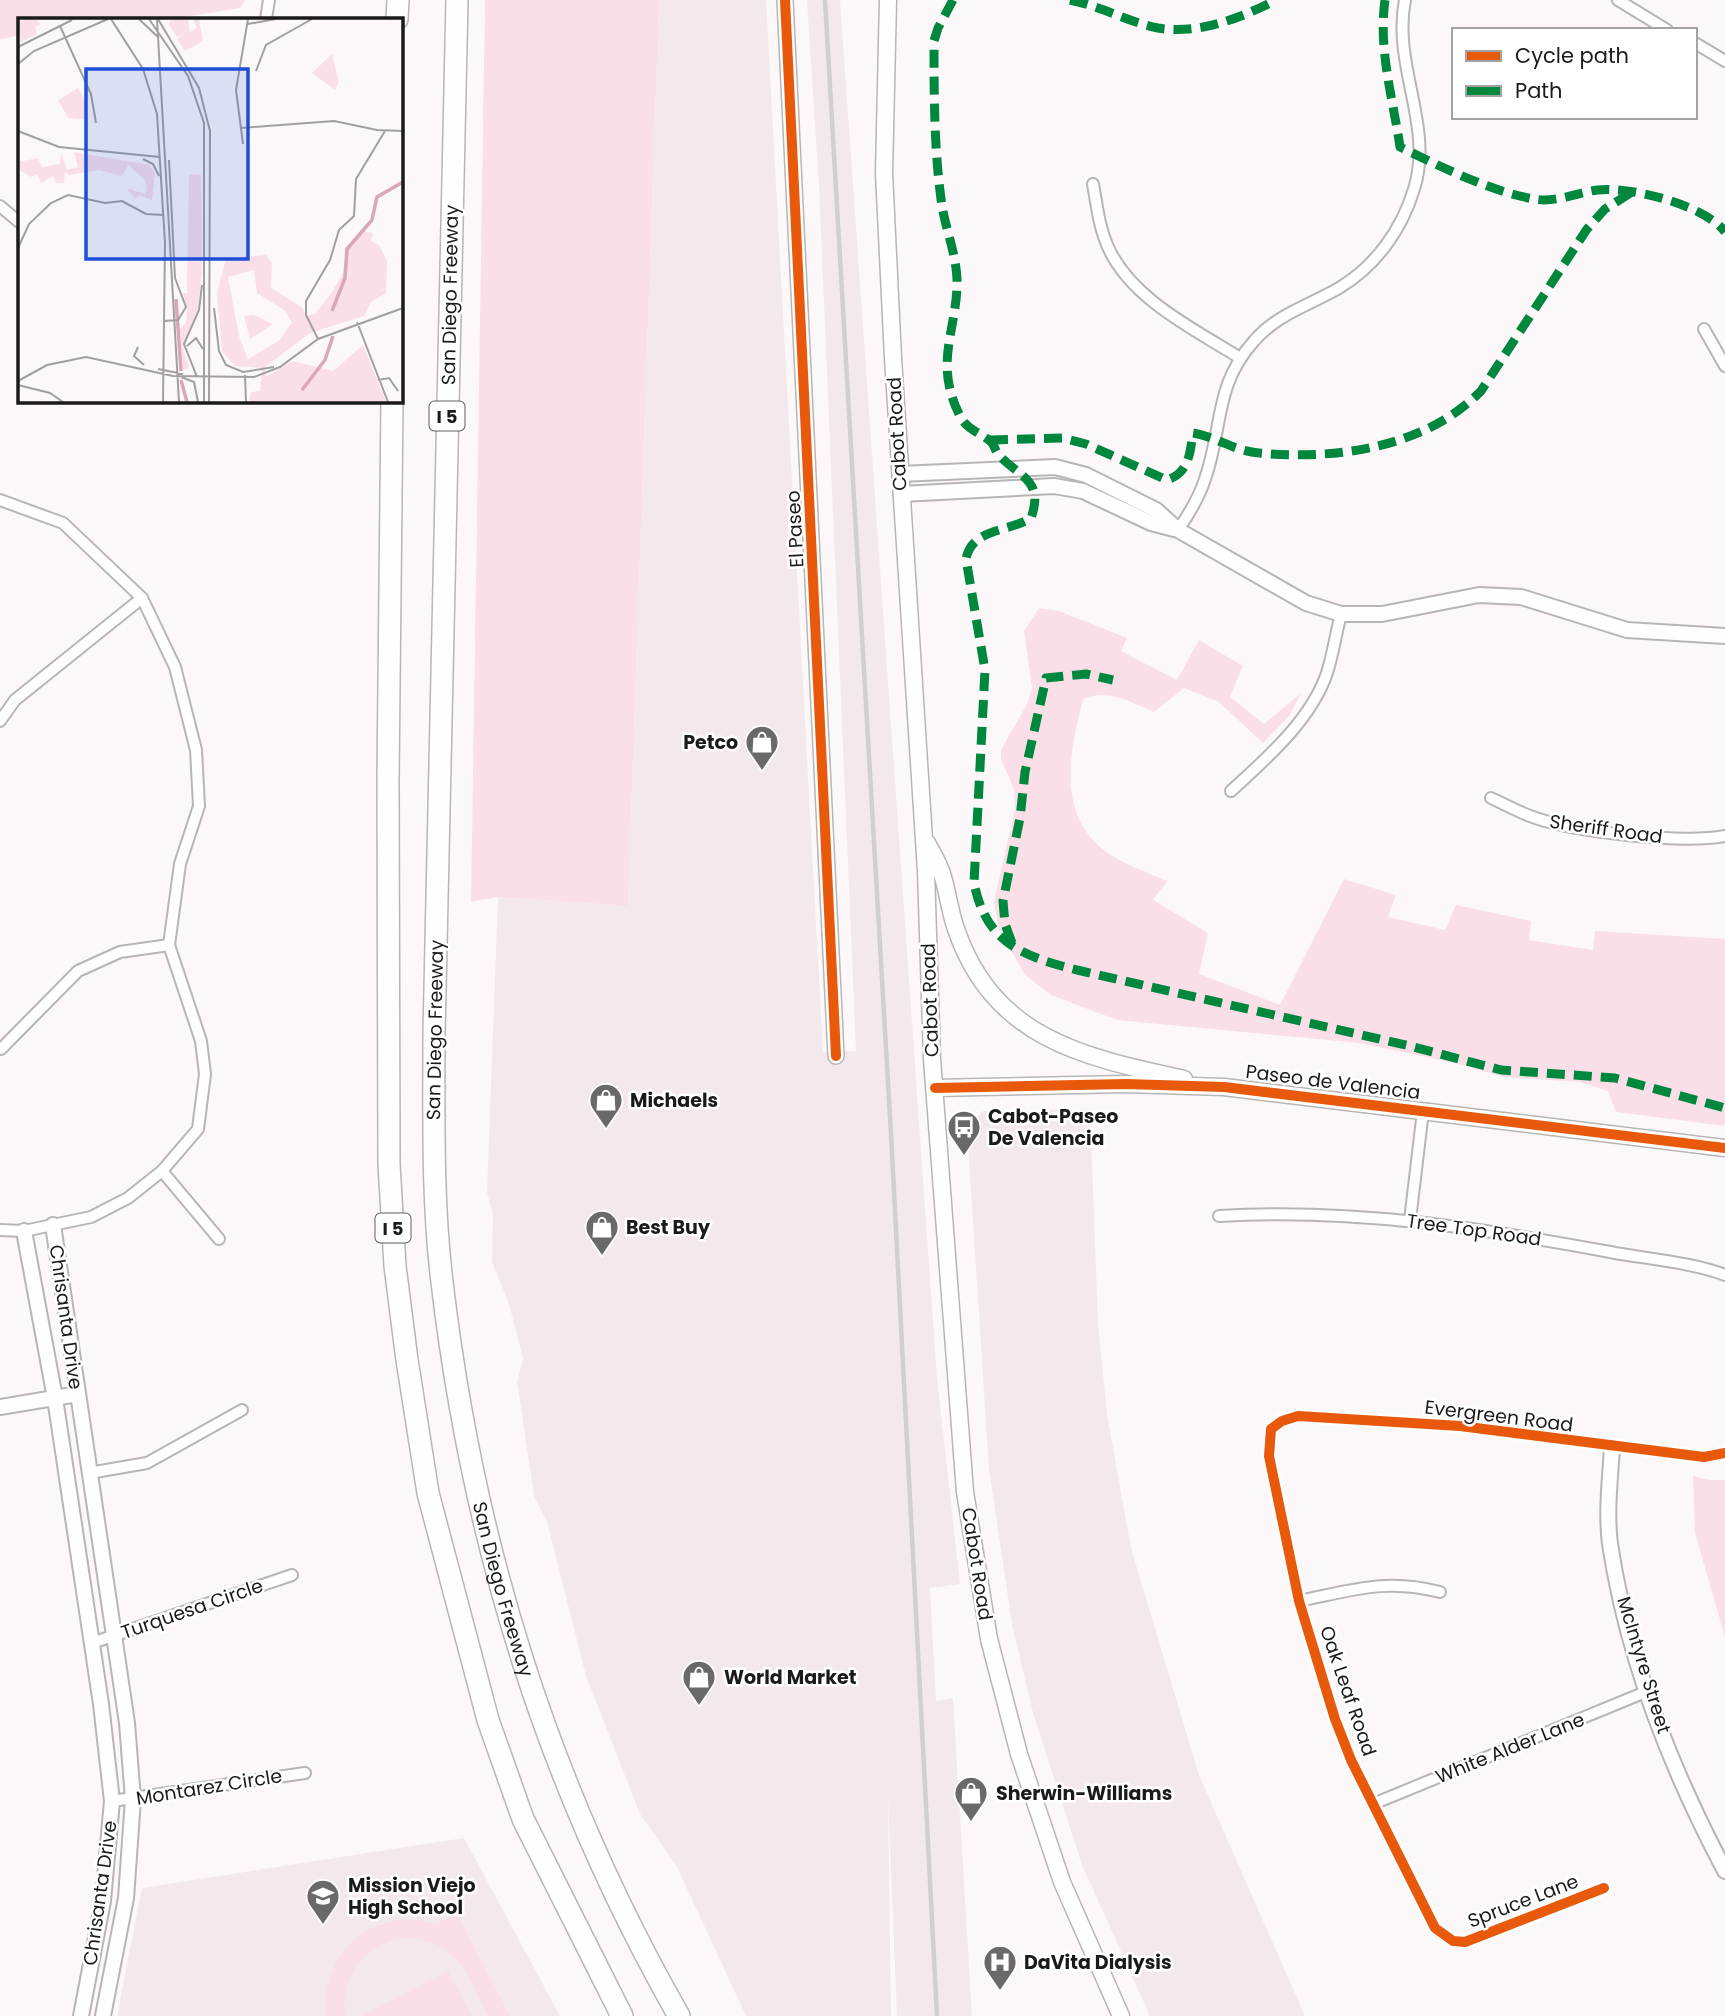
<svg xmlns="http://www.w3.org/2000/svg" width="1725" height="2016" viewBox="0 0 1725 2016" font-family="Poppins,sans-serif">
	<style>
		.built { fill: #f3e9ed }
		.green { fill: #fadfe8 }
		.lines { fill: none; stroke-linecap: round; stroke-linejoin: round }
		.minor-casing { stroke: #b8b5b6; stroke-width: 14 }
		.tertiary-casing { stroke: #b8b5b6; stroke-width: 18 }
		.secondary-casing { stroke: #b8b5b6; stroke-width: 19 }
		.motorway-casing { stroke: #b8b5b6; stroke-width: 24 }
		.minor { stroke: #fffefe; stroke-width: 10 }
		.tertiary { stroke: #fffefe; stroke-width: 14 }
		.secondary { stroke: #fffefe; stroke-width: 16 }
		.motorway { stroke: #fffefe; stroke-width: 21 }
		.rail { stroke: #d1cfd0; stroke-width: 4.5 }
		.quiet { stroke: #00873e; stroke-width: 9; stroke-dasharray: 18 9; stroke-linecap: butt }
		.cycleway-casing { stroke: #fff; stroke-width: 15 }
		.cycleway { stroke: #e8590c; stroke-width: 10 }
		.labels { text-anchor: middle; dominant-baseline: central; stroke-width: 5; stroke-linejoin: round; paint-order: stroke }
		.shield { fill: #fff; stroke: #5f5f5f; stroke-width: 2 }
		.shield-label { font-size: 18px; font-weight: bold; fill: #1b1a1a }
		.street-label { font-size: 19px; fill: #1b1a1a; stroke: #fff }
		.poi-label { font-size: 19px; font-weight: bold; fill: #1b1a1a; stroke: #fff; text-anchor: start }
		.inset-river { fill: none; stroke: #d8a8b8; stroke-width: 3.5 }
		.inset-road { fill: none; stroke: #a29fa0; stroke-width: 2 }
		.view { fill: #1d4ed8; fill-opacity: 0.15; stroke: #1d4ed8; stroke-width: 3.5 }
		.inset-edge { fill: none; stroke: #1b1a1a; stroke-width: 3.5 }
	</style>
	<rect width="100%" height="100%" fill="#fcf8fa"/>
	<g class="built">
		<polygon points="659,0 766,0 823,1052 856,1051 819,186 807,0 840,0 937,1378 960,1584 930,1588 936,1701 953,1698 972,2016 897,2016 888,1798 891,2016 746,2016 676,1865 640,1814 586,1676 547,1522 534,1496 517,1382 523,1358 509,1304 492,1262 493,1215 487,1192 498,897 628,906"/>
		<polygon points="1090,1109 1098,1323 1107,1414 1131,1548 1199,1775 1305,2016 1150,2016 1082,1865 1033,1713 1012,1624 989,1470 967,1128 983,1111"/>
		<polygon points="464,1838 560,2016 117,2016 142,1888"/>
	</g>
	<g class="green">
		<polygon points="0,0 245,0 240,8 172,19 19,19 19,36 0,39"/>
		<polygon points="485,0 659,0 628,906 498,897 471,902"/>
		<path d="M 1039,608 L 1059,611 L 1127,638 L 1121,651 L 1177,680 L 1199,640 L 1243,666 L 1230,697 L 1264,724 L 1301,693 L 1290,715 L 1263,743 L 1219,702 L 1184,688 L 1154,712 C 1130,702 1108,688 1083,699 C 1072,744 1058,800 1092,839 C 1110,860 1142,870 1167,881 L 1153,900 L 1208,933 L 1199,974 L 1280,1005 L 1344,879 L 1396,895 L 1388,917 L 1445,930 L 1456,905 L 1531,921 L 1529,940 L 1593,950 L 1595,931 L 1725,939 L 1725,1126 L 1616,1112 L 1608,1091 L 1579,1082 L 1504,1077 L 1455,1063 L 1360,1043 L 1117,1020 L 1051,995 L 1025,975 L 999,929 L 994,902 L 1015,809 L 1014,789 L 1001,759 L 1001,750 L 1027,704 L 1032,688 L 1024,631 Z"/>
		<polygon points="1693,1476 1710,1480 1725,1480 1725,1637 1695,1533"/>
		<path d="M 457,1913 L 510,2016 L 488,2016 C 477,1995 468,1967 448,1952 C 401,1915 335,1959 346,2016 L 326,2016 C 320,1950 377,1903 440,1925 L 440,1922 Z"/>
		<polygon points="448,1971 472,2016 361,2016"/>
	</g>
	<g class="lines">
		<defs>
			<g id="minor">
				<polyline points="1618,0 1667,30"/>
				<polyline points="266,19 269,0"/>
				<polyline points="1695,43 1725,61"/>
				<path d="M 1093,184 C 1097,206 1099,227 1108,247 C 1131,299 1194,329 1240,358"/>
				<polyline points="0,206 19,222"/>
				<polyline points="1704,329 1725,366"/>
				<polyline points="0,500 63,523 142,598 175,667 196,750 199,806 180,864 169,945 201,1041 205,1074 198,1129 162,1171 128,1198 91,1217 24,1231 0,1230"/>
				<path d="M 1178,530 C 1189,514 1199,498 1205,479 C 1223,428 1214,385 1254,341 C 1277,314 1310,305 1339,288 C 1376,266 1402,229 1414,189 C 1434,126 1392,65 1405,0"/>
				<polyline points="0,721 15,700 142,598"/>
				<path d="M 1231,791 C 1267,758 1311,720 1327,673 C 1333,654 1336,633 1341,614"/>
				<path d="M 1491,798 C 1504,804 1517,811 1530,816 C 1571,832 1682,844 1725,836"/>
				<polyline points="1,1049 78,971 120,952 169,945"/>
				<polyline points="162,1171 219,1239"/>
				<path d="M 1219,1216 C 1351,1208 1481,1228 1610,1252 C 1647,1259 1690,1262 1725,1275"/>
				<polyline points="1410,1220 1423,1111"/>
				<polyline points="89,1473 147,1463 242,1410"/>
				<path d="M 1299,1601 C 1353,1590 1386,1578 1440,1592"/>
				<polyline points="92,1643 292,1575"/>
				<polyline points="112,1801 305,1773"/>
				<polyline points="1373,1804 1648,1691"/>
				<polyline points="1604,1888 1465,1942 1453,1941 1435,1928 1351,1760 1335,1719 1299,1601 1269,1456 1271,1429 1282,1421 1298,1416 1460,1426 1704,1457 1725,1453"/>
			</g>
			<g id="tertiary">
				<polyline points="785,0 836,1056"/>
				<polyline points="900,474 1055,467 1086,475 1156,510 1178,530 1306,603 1341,614 1382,614 1479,595 1521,597 1627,630 1725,636"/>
				<polyline points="901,494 1054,486 1083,491 1151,523 1174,529"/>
				<polyline points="53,1225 127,1723 133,1799 126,1898 103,2016"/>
				<polyline points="24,1231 55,1398 101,1704 112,1801 103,1901 81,2016"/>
				<polyline points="0,1407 78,1394"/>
				<path d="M 1612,1448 C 1610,1480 1606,1512 1610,1544 C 1627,1657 1672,1771 1725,1871"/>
			</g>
			<g id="secondary">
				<polyline points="888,0 884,173 893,358 926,871 932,1059 965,1492 989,1639 1019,1754 1062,1882 1121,2016"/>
				<path d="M 927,843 C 933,854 940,865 943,877 C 948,894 950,912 956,929 C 994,1039 1083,1057 1184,1079"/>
				<polyline points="935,1088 1126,1084 1224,1087 1725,1148"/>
			</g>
			<g id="motorway">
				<path id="s1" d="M 457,0 L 434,1034 C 434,1117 432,1200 442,1282 C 473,1545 548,1786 679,2016"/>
				<polyline points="397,19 398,0"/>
				<polyline points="392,401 388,779 389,1164 395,1266 407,1360 428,1493 488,1720 523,1819 622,2016"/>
			</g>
		</defs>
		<use href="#minor" class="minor-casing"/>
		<use href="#tertiary" class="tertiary-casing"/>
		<use href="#secondary" class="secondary-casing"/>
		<use href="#motorway" class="motorway-casing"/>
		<use href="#minor" class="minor"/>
		<use href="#tertiary" class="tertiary"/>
		<use href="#secondary" class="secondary"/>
		<use href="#motorway" class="motorway"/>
		<polyline class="rail" points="825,0 891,1134 937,2016"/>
		<g class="quiet">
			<path d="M 953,0 L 938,28 L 934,41 C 934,96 934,151 942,206 C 946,230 956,254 957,279 C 958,329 933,361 959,414 C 966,430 978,431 990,441 C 994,444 995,450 998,454 C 1018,477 1045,479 1031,518 C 1009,532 972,528 966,559 L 985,670 L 974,883 C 986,943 1022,956 1077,970 L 1410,1046 L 1501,1070 L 1615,1078 L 1725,1108"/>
			<path d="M 1070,0 C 1100,6 1128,22 1158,28 C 1198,35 1241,18 1276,0"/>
			<path d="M 1385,0 C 1378,49 1393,99 1400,147 C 1439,166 1492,192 1534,199 C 1555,203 1576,193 1597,190 C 1630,186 1705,205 1725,232"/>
			<path d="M 990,440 L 1062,438 L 1086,444 L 1167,480 C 1189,473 1190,453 1193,433 C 1217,437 1234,451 1259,453 C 1336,460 1425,448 1481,391 L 1587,229 L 1605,209 L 1632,192"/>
			<polyline points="1012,943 1005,924 1003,901 1020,818 1025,772 1046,678 1086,674 1113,680"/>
		</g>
		<defs>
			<g id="cycleway">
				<polyline points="785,0 836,1056"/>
				<polyline points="935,1088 1126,1084 1224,1087 1725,1148"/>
				<polyline points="1604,1888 1465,1942 1453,1941 1435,1928 1351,1760 1335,1719 1299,1601 1269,1456 1271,1429 1282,1421 1298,1416 1460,1426 1704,1457 1725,1453"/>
			</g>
		</defs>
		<use href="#cycleway" class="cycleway-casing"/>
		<use href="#cycleway" class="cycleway"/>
	</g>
	<defs>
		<symbol id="shop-pin" viewBox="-11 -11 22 30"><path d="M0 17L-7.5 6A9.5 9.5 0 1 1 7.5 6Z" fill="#6a6868" stroke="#fff"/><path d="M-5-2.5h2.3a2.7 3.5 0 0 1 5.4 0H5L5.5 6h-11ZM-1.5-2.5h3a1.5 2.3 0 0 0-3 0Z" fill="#fff"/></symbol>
		<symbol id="bus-pin" viewBox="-11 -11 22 30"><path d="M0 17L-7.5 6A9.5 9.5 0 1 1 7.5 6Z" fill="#6a6868" stroke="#fff"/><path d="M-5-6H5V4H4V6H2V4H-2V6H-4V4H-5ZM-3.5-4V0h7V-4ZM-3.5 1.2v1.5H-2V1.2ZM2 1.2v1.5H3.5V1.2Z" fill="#fff"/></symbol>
		<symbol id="school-pin" viewBox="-11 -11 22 30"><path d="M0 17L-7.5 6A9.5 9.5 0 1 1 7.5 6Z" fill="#6a6868" stroke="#fff"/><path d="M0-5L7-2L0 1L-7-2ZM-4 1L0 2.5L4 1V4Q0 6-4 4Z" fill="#fff"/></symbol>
		<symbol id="hospital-pin" viewBox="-11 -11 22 30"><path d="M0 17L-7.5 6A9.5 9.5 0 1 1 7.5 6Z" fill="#6a6868" stroke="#fff"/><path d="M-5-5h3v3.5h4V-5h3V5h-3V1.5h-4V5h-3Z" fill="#fff"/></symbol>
	</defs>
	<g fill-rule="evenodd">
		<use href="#shop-pin" x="743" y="723" width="38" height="52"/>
		<use href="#shop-pin" x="587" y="1081" width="38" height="52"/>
		<use href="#bus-pin" x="945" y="1108" width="38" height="52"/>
		<use href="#shop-pin" x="583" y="1208" width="38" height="52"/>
		<use href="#shop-pin" x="680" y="1658" width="38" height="52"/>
		<use href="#shop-pin" x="952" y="1774" width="38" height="52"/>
		<use href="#school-pin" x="304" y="1877" width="38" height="52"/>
		<use href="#hospital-pin" x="981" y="1943" width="38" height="52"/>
	</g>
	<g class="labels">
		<g class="shield">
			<rect x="429.5" y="401.5" width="35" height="29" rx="5"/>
			<rect x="375.5" y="1213.5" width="35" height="29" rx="5"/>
		</g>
		<g class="shield-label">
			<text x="447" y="416">I 5</text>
			<text x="393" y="1228">I 5</text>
		</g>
		<g class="street-label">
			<text transform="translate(450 295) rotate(-89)">San Diego Freeway</text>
			<text transform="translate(897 434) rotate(-93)">Cabot Road</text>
			<text transform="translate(795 529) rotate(-93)">El Paseo</text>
			<text transform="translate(1606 829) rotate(8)">Sheriff Road</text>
			<text transform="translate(930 1000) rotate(-92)">Cabot Road</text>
			<text transform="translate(435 1030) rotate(-89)">San Diego Freeway</text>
			<text transform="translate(1333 1082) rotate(7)">Paseo de Valencia</text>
			<text transform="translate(1474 1230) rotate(8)">Tree Top Road</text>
			<text transform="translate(66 1317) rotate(82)">Chrisanta Drive</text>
			<text transform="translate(1499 1416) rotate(7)">Evergreen Road</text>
			<text transform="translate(977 1564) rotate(81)">Cabot Road</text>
			<text stroke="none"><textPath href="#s1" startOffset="1596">San Diego Freeway</textPath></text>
			<text transform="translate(192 1609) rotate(-19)">Turquesa Circle</text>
			<text transform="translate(1644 1665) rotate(73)">McIntyre Street</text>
			<text transform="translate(1348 1691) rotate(71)">Oak Leaf Road</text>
			<text transform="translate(1510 1748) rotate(-22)">White Alder Lane</text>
			<text transform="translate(209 1787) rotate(-9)">Montarez Circle</text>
			<text transform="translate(100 1893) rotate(-82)">Chrisanta Drive</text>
			<text transform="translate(1523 1901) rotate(-21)">Spruce Lane</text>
		</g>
		<g class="poi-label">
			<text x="738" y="742" text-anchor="end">Petco</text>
			<text x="630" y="1100">Michaels</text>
			<text x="988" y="1116">Cabot-Paseo<tspan x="988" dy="22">De Valencia</tspan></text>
			<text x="626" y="1227">Best Buy</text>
			<text x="724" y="1677">World Market</text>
			<text x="996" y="1793">Sherwin-Williams</text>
			<text x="348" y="1885">Mission Viejo<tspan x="348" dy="22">High School</tspan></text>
			<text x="1024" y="1962">DaVita Dialysis</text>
		</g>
	</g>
	<g transform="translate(18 18)">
		<rect width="385" height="385" fill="#fcf8fa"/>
		<path d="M 17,1 L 23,6 L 17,9 L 19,16 L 3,24 L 0,3 ZM 153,1 L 170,1 L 172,14 L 179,10 L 175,1 L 181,1 L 185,23 L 167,33 L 159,21 L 167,16 L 159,19 L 151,6 ZM 314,36 L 321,64 L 317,72 L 294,55 ZM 60,70 L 66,80 L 71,102 L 50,100 L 40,82 ZM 43,134 L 49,152 L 60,149 L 56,134 L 131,147 L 137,156 L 134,182 L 120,177 L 117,181 L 111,173 L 108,176 L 111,171 L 127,176 L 129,171 L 127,162 L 110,147 L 104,158 L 81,152 L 51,157 L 47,153 L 46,165 L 38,165 L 35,158 L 23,165 L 19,156 L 13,159 L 0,151 L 0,144 L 20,140 L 24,149 L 42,146 ZM 171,156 L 183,157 L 184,254 L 180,290 L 165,330 L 171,350 L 165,352 L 162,311 L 168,305 L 169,289 L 165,275 L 169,275 ZM 346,213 L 355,215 L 353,223 L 361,227 L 369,243 L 368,275 L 353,284 L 346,298 L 292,315 L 247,349 L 248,359 L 275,343 L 315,353 L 345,327 L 368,384 L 231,384 L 233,374 L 242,373 L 244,350 L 217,348 L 204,333 L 199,276 L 208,240 L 248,237 L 254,245 L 253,270 L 285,290 L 288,299 L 298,295 L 314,274 L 325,255 L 328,232 ZM 236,252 L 239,275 L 266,292 L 274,304 L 262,322 L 230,341 L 221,318 L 210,259 ZM 236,297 L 255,306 L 232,321 L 226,298 Z" fill="#fadfe8" fill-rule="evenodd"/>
		<path class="inset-river" d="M 158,281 L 163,353M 314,293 L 327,260 L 329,231 L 354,202 L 359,179 L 385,164M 163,362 L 169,384M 284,372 L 307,342 L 315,318"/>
		<path class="inset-road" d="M 93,1 L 125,51 L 139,96 L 147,225 L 145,384M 121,1 L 141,20M 131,1 L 170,58 L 186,105 L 186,384M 139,1 L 161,384M 140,1 L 181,70 L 192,113 L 191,384M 230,6 L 258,1M 42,8 L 73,76 L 78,105M 0,29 L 54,2M 0,46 L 16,33 L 90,1M 238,53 L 248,27 L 294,1M 223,110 L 316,103 L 359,112 L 385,113M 0,113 L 41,129 L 142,139M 225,126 L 218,72 L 230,1M 125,141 L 135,146 L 141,158M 0,230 L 11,206 L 33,185 L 50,177 L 87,185 L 104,183 L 128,196 L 145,197M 196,290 L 201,333 L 208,347 L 225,354 L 256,349M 146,303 L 160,302 L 168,289 L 157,260 L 151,142M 339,304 L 370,384M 300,321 L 288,297 L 288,283 L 312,242 L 321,212 L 336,198 L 338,161 L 367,113M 169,328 L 178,320 L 185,331M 120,329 L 116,338 L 126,347M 140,351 L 165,356M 227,357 L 228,384M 163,359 L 176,364 L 180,384M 179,359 L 166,326 L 181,292 L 184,267M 360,362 L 371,360 L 380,373M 0,363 L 29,347 L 68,339 L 155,358 L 236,359 L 262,349 L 300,321 L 385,290M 0,367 L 32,375 L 45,384"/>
		<path class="view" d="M 68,51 L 230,51 L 230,241 L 68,241 Z"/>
		<rect width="385" height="385" class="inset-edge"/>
	</g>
	<rect x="1452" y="28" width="245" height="91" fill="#ffffff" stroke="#a4a3a3" stroke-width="2"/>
	<rect x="1466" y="51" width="35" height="10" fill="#e8590c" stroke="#a4a3a3" stroke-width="2"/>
	<text x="1515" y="63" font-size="21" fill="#1b1a1a">Cycle path</text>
	<rect x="1466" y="86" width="35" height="10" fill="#00873e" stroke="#a4a3a3" stroke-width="2"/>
	<text x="1515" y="98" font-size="21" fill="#1b1a1a">Path</text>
</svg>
